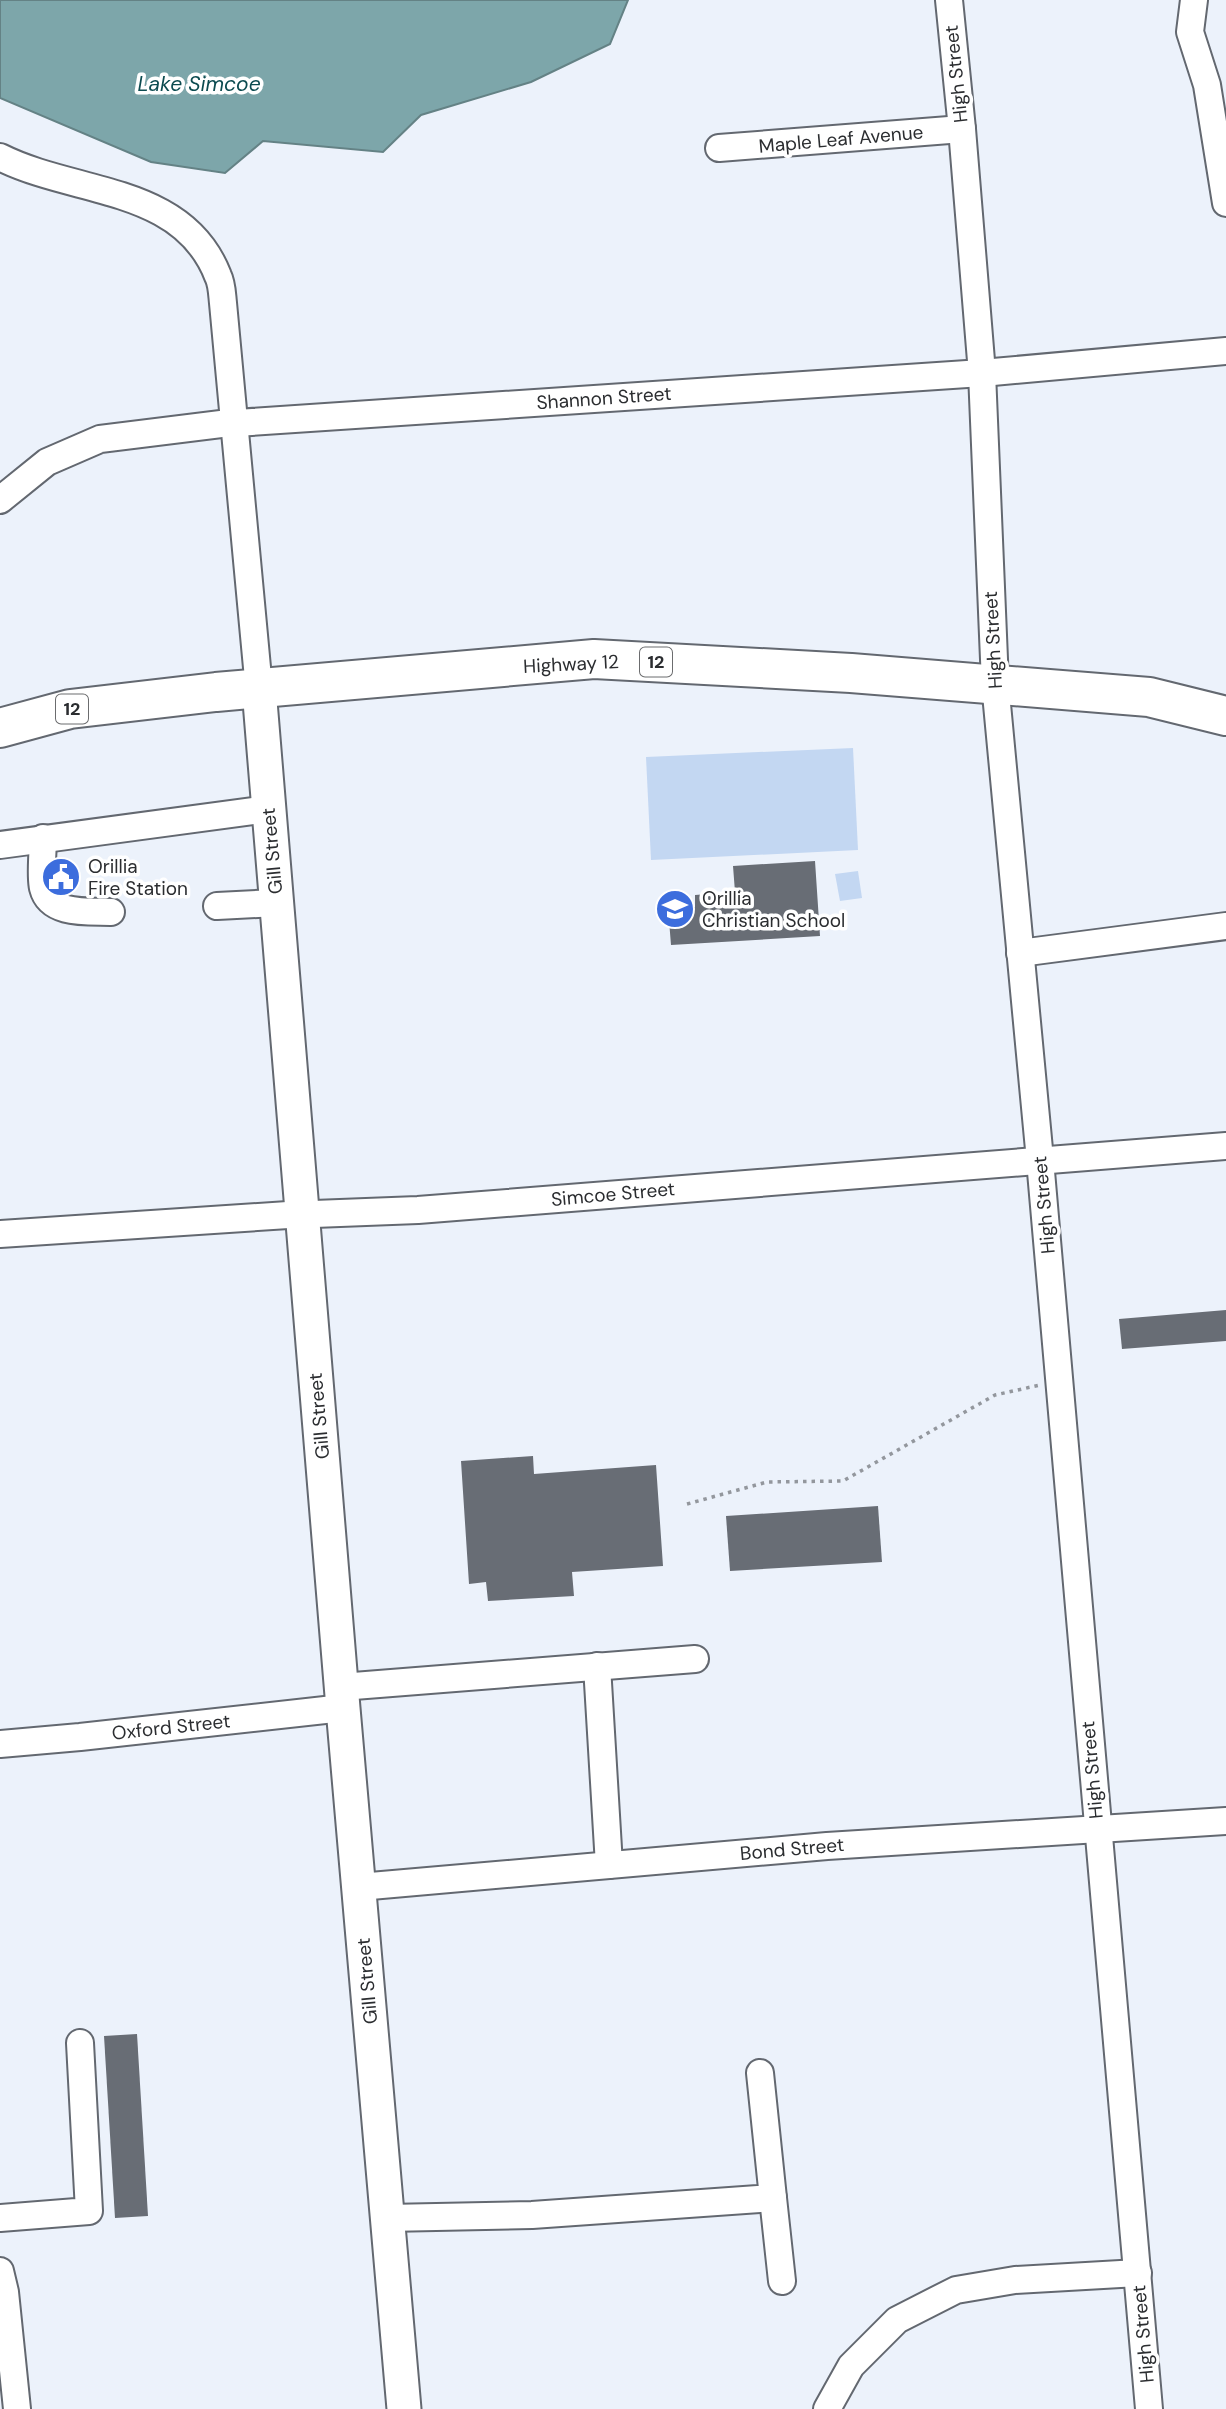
<svg xmlns="http://www.w3.org/2000/svg" width="1226" height="2409" viewBox="0 0 1226 2409" font-family="'DM Sans',sans-serif">
	<style>
		.green { fill: #c3d7f2 }
		.water { fill: #7da6aa; stroke: #648285; stroke-width: 2 }
		.building { fill: #686d75 }
		.lines { fill: none; stroke-linecap: round; stroke-linejoin: round }
		.minor-casing { stroke: #636870; stroke-width: 30 }
		.major-casing { stroke: #636870; stroke-width: 37 }
		.highway-casing { stroke: #636870; stroke-width: 42 }
		.path { stroke: #93979d; stroke-width: 3.5; stroke-dasharray: 3.5 5; stroke-linecap: butt }
		.minor { stroke: #fff; stroke-width: 26 }
		.major { stroke: #fff; stroke-width: 33 }
		.highway { stroke: #fff; stroke-width: 38 }
		.labels { text-anchor: middle; dominant-baseline: central; stroke-width: 7; stroke-linejoin: round; paint-order: stroke }
		.shield { fill: #fff; stroke: #6b6c6e; stroke-width: 2 }
		.shield-label { font-size: 18px; font-weight: bold; fill: #2b2d30 }
		.street-label { font-size: 19px; fill: #2b2d30; stroke: #fff }
		.poi-label { font-size: 19px; fill: #2b2d30; stroke: #fff; text-anchor: start }
		.water-label { font-size: 21px; font-style: italic; fill: #0c4b50; stroke: #fff }
	</style>
	<rect width="100%" height="100%" fill="#ecf2fb"/>
	<g class="green">
		<polygon points="853,748 858,850 651,860 646,757"/>
		<polygon points="858,871 862,898 840,901 835,874"/>
	</g>
	<polygon class="water" points="0,0 628,0 610,44 531,82 421,115 383,152 263,141 225,173 151,162 0,98"/>
	<g class="building">
		<polygon points="815,861 820,936 671,945 668,908 695,907 695,895 735,892 733,866"/>
		<polygon points="1226,1310 1226,1341 1122,1349 1119,1319"/>
		<polygon points="533,1456 534,1474 656,1465 663,1566 572,1572 574,1596 488,1601 486,1582 469,1584 461,1461"/>
		<polygon points="878,1506 882,1562 730,1571 726,1516"/>
		<polygon points="137,2034 148,2216 115,2218 104,2036"/>
	</g>
	<g class="lines">
		<defs>
			<g id="minor">
				<polyline points="949,0 962,129 982,373 995,683 1040,1160 1149,2409"/>
				<polyline points="1194,0 1190,32 1207,85 1226,203"/>
				<polyline points="719,148 962,129"/>
				<path d="M 0,157 C 75,195 183,185 218,276 C 222,284 222,294 223,303 L 259,689"/>
				<polyline points="0,500 47,462 100,439 221,424 982,373 1226,351"/>
				<path d="M 43,838 C 43,852 40,875 43,888 C 50,916 90,911 111,912"/>
				<polyline points="0,845 269,809"/>
				<polyline points="217,906 276,903"/>
				<polyline points="1020,953 1226,926"/>
				<polyline points="0,1234 288,1215 418,1210 1226,1146"/>
				<polyline points="597,1666 609,1865"/>
				<polyline points="341,1687 695,1659"/>
				<polyline points="0,1744 80,1737 343,1708"/>
				<polyline points="359,1887 827,1846 1226,1821"/>
				<polyline points="773,2198 782,2281"/>
				<polyline points="0,2218 89,2211 80,2043"/>
				<polyline points="387,2218 532,2215 773,2198 760,2073"/>
				<polyline points="0,2271 5,2292 17,2409"/>
				<polyline points="827,2409 851,2366 897,2320 956,2290 1015,2280 1138,2273"/>
			</g>
			<polyline id="major" points="259,689 343,1708 404,2409"/>
			<polyline id="highway" points="0,728 70,709 216,692 594,659 851,673 1149,697 1226,716"/>
		</defs>
		<use href="#minor" class="minor-casing"/>
		<use href="#major" class="major-casing"/>
		<use href="#highway" class="highway-casing"/>
		<polyline class="path" points="687,1504 767,1482 843,1481 995,1395 1040,1385"/>
		<use href="#minor" class="minor"/>
		<use href="#major" class="major"/>
		<use href="#highway" class="highway"/>
	</g>
	<defs>
		<symbol id="civic-disc" viewBox="-11 -11 22 22"><circle r="9.5" fill="#3c6ddd" stroke="#fff"/><path d="M-.6-6.5H3V-4.5H.6V-3L4-1V1h2V6H-6V1h2V-1L-.6-3ZM-1.2 2.5V6h2.4V2.5Z" fill="#fff"/></symbol>
		<symbol id="school-disc" viewBox="-11 -11 22 22"><circle r="9.5" fill="#3c6ddd" stroke="#fff"/><path d="M0-5L7-2L0 1L-7-2ZM-4 1L0 2.5L4 1V4Q0 6-4 4Z" fill="#fff"/></symbol>
	</defs>
	<g fill-rule="evenodd">
		<use href="#civic-disc" x="39" y="855" width="44" height="44"/>
		<use href="#school-disc" x="653" y="887" width="44" height="44"/>
	</g>
	<g class="labels">
		<g class="shield">
			<rect x="640" y="647.5" width="32" height="29" rx="5"/>
			<rect x="56" y="694.5" width="32" height="29" rx="5"/>
		</g>
		<g class="shield-label">
			<text x="656" y="662">12</text>
			<text x="72" y="709">12</text>
		</g>
		<g class="street-label">
			<text transform="translate(956 74) rotate(-96)">High Street</text>
			<text transform="translate(841 139) rotate(-5)">Maple Leaf Avenue</text>
			<text transform="translate(604 398) rotate(-4)">Shannon Street</text>
			<text transform="translate(993 640) rotate(-93)">High Street</text>
			<text transform="translate(571 664) rotate(-3)">Highway 12</text>
			<text transform="translate(272 851) rotate(-95)">Gill Street</text>
			<text transform="translate(613 1194) rotate(-5)">Simcoe Street</text>
			<text transform="translate(1044 1205) rotate(-95)">High Street</text>
			<text transform="translate(319 1416) rotate(-95)">Gill Street</text>
			<text transform="translate(171 1727) rotate(-6)">Oxford Street</text>
			<text transform="translate(1092 1770) rotate(-95)">High Street</text>
			<text transform="translate(792 1849) rotate(-5)">Bond Street</text>
			<text transform="translate(367 1981) rotate(-95)">Gill Street</text>
			<text transform="translate(1143 2334) rotate(-95)">High Street</text>
		</g>
		<g class="poi-label">
			<text x="88" y="866">Orillia<tspan x="88" dy="22">Fire Station</tspan></text>
			<text x="702" y="898">Orillia<tspan x="702" dy="22">Christian School</tspan></text>
		</g>
		<g class="water-label">
			<text x="199" y="84">Lake Simcoe</text>
		</g>
	</g>
</svg>
